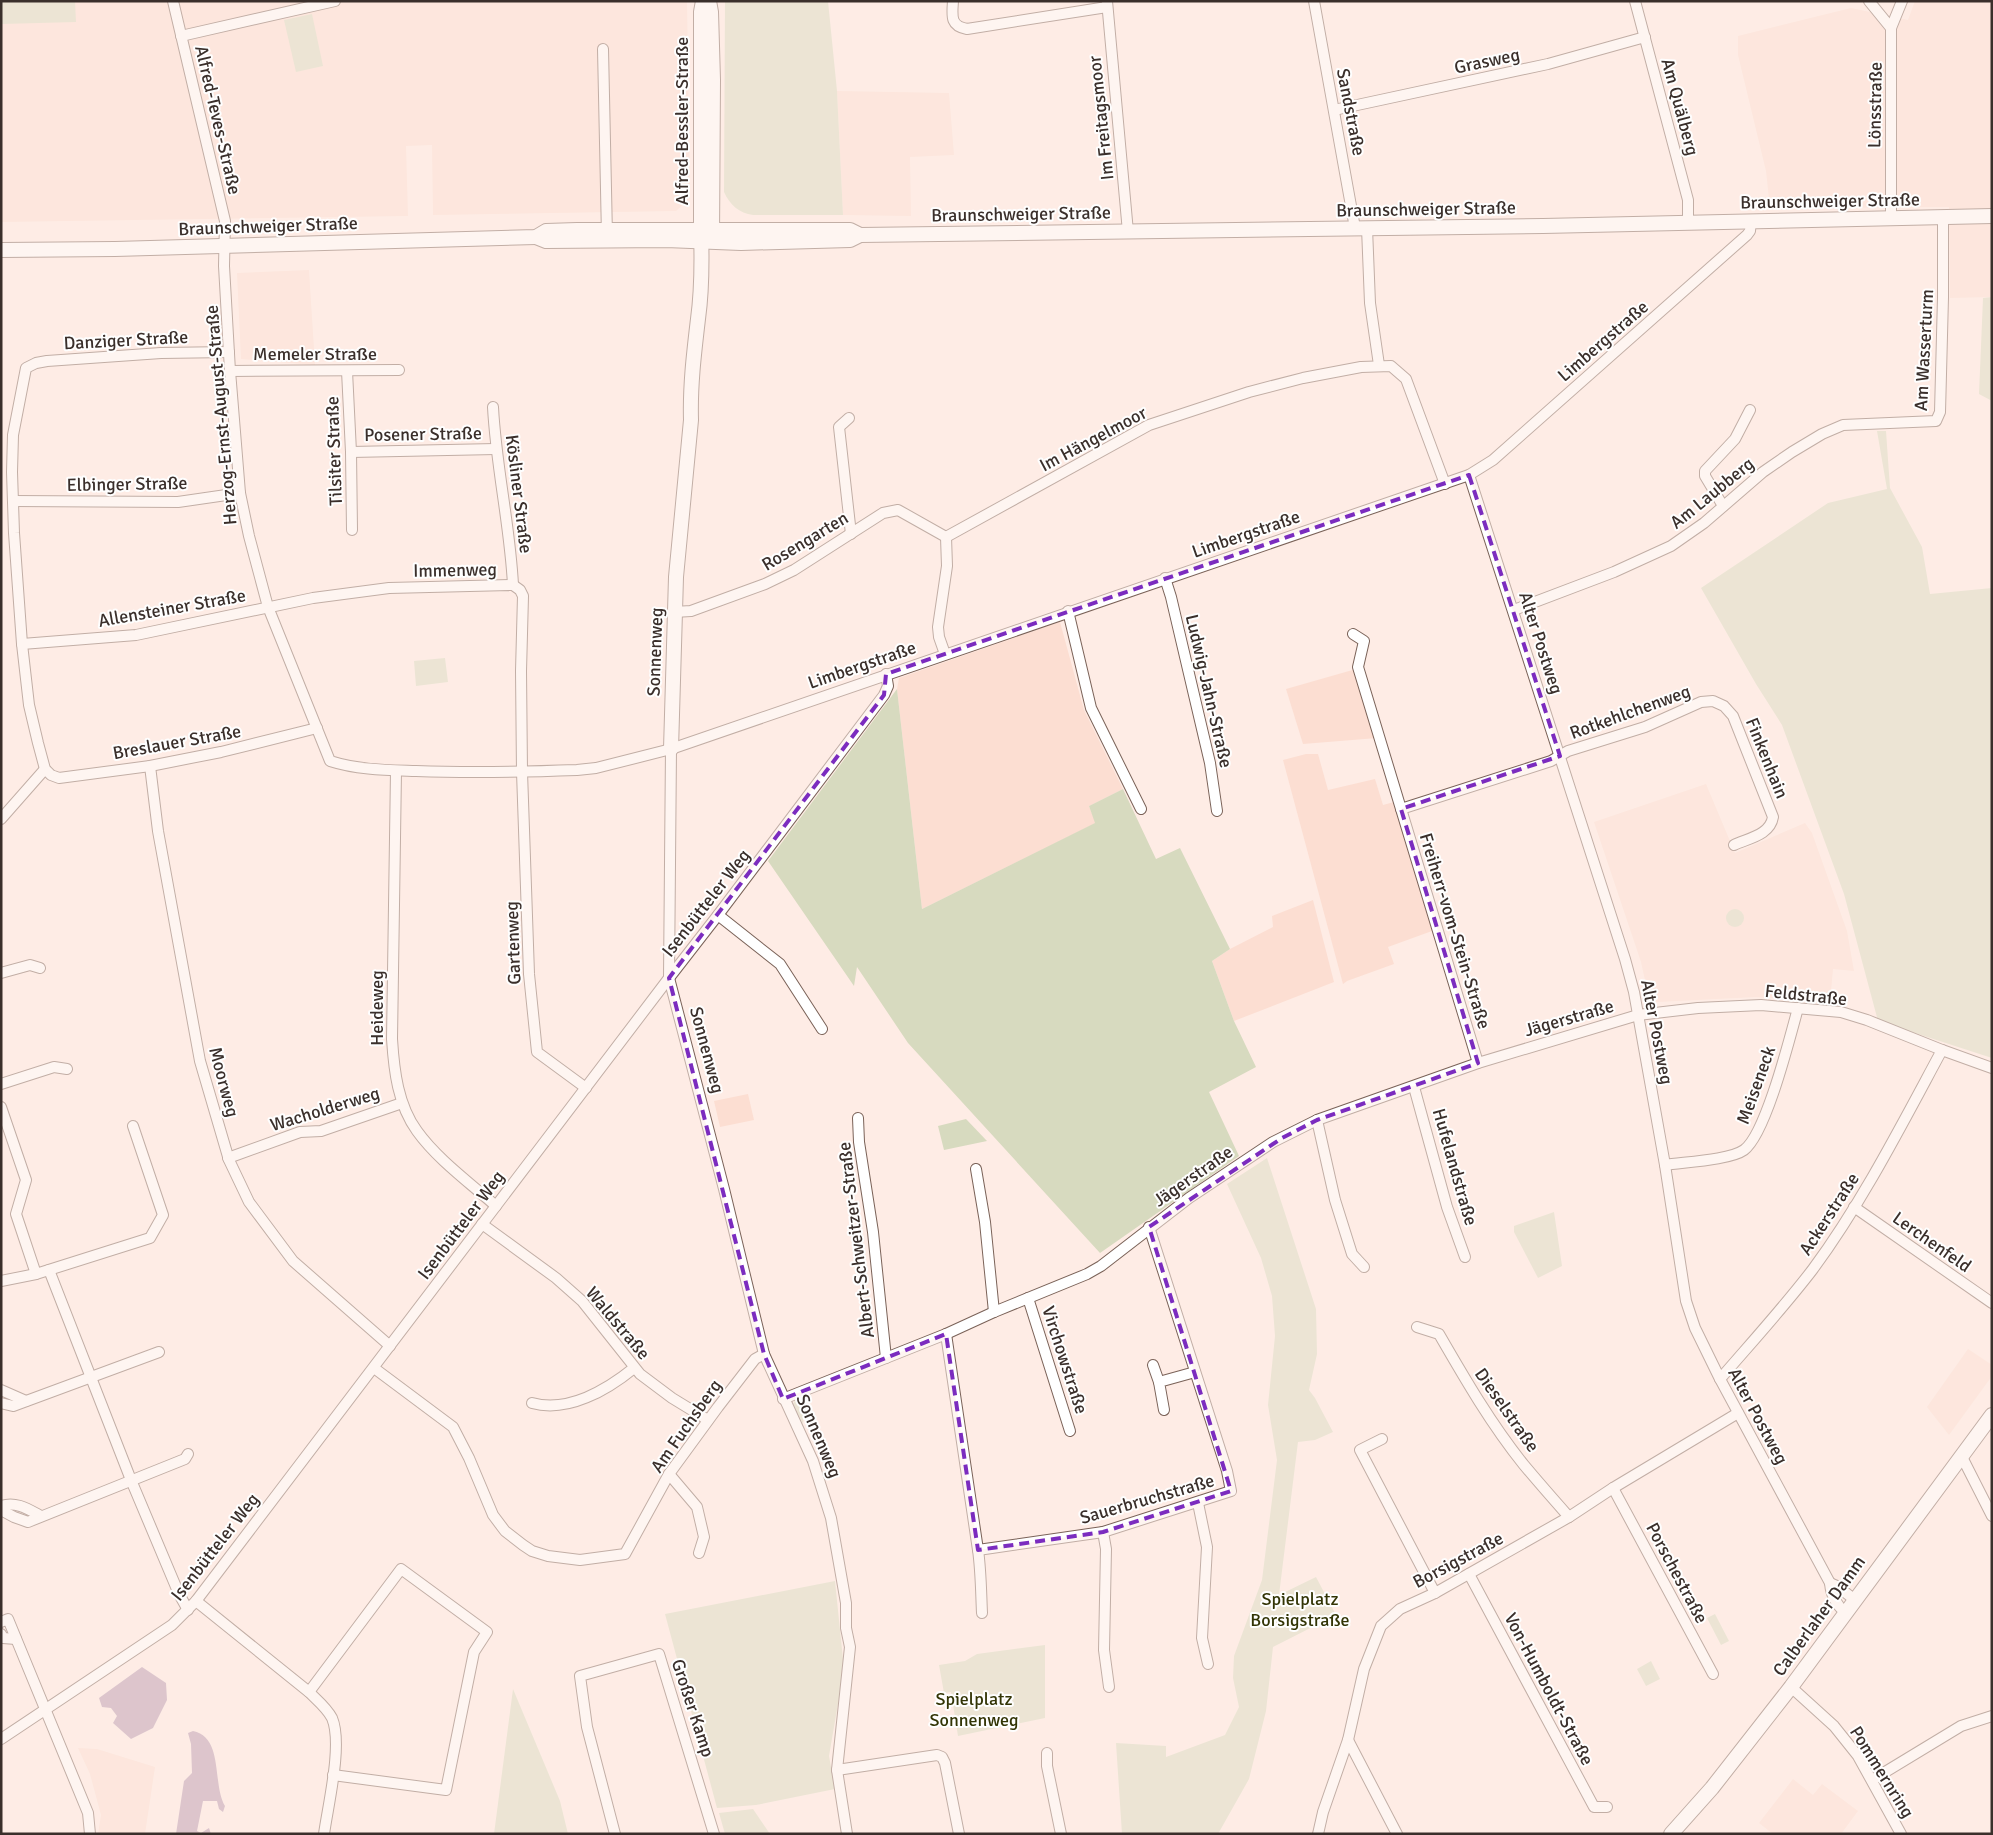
<svg xmlns="http://www.w3.org/2000/svg" width="1993" height="1835" viewBox="0 0 1993 1835" font-family="Signika,sans-serif">
	<style>
		.built { fill: #fcded2 }
		.green { fill: #d7dabf }
		.water { fill: #b596ae }
		.lines { fill: none; stroke-linecap: round; stroke-linejoin: round }
		.street-casing { stroke: #7a6258; stroke-width: 12 }
		.secondary-casing { stroke: #7a6258; stroke-width: 16 }
		.street { stroke: #fff; stroke-width: 10 }
		.secondary { stroke: #fff; stroke-width: 14 }
		.marked { fill: none; stroke: #7b2cbf; stroke-width: 4; stroke-dasharray: 10 6; stroke-linejoin: round }
		.labels { text-anchor: middle; dominant-baseline: central; stroke-width: 4; stroke-linejoin: round; paint-order: stroke }
		.street-label { font-size: 18px; fill: #3a2f2b; stroke: #fefefe }
		.park-label { font-size: 18px; fill: #323405; stroke: #fefefe }
	</style>
	<rect width="100%" height="100%" fill="#feece5"/>
	<g class="built">
		<polygon points="1,1 687,1 690,198 676,211 433,215 432,145 406,146 408,216 1,222"/>
		<polygon points="1915,1 1992,1 1992,297 1950,298 1949,207 1770,208 1766,171 1738,55 1738,36 1851,8 1908,20"/>
		<polygon points="837,91 949,93 954,155 910,157 911,216 843,215"/>
		<polygon points="309,270 315,365 241,359 237,273"/>
		<polygon points="1060,622 1084,710 1123,789 1089,806 1096,823 922,909 897,689 899,678"/>
		<polygon points="1356,669 1377,738 1303,744 1286,689"/>
		<polygon points="1306,754 1318,754 1328,790 1375,779 1383,805 1394,802 1432,931 1388,947 1394,964 1347,981 1343,984 1283,760"/>
		<polygon points="1706,784 1735,853 1805,823 1812,833 1847,931 1854,971 1833,969 1830,1002 1756,997 1658,1002 1652,1001 1649,998 1641,962 1594,822"/>
		<polygon points="1313,900 1334,982 1234,1021 1212,961 1230,949 1273,927 1272,916"/>
		<polygon points="748,1094 754,1120 720,1127 714,1101"/>
		<polygon points="1968,1349 1992,1365 1992,1376 1949,1435 1927,1407"/>
		<polygon points="78,1748 97,1749 155,1767 145,1834 98,1834 101,1815 90,1774"/>
		<polygon points="1793,1779 1813,1795 1822,1784 1858,1811 1841,1834 1773,1834 1759,1823"/>
	</g>
	<g class="green">
		<polygon points="1,1 75,1 76,22 1,24"/>
		<path d="M 725,1 L 828,1 L 837,91 L 843,215 L 753,215 C 739,213 730,205 724,192 Z"/>
		<polygon points="312,14 323,66 296,72 284,20"/>
		<polygon points="1992,297 1992,401 1979,394 1983,298"/>
		<polygon points="1877,431 1886,431 1890,488 1922,547 1930,594 1992,588 1992,1058 1878,1021 1844,894 1782,725 1756,684 1701,588 1828,503 1887,489"/>
		<polygon points="445,658 448,682 416,686 414,661"/>
		<polygon points="897,689 922,909 1095,823 1089,806 1123,789 1156,859 1180,848 1230,949 1212,961 1234,1021 1256,1067 1209,1092 1239,1156 1100,1253 908,1043 857,967 854,986 768,861"/>
		<circle cx="1735" cy="918" r="9"/>
		<polygon points="966,1119 987,1141 944,1150 938,1126"/>
		<polygon points="1267,1158 1316,1309 1317,1354 1309,1390 1315,1398 1333,1432 1315,1440 1298,1442 1279,1595 1316,1577 1336,1615 1273,1647 1266,1711 1249,1779 1218,1834 1122,1834 1116,1743 1166,1746 1166,1757 1225,1735 1239,1707 1233,1678 1234,1656 1262,1580 1277,1460 1268,1405 1275,1336 1272,1296 1261,1258 1227,1184"/>
		<polygon points="1554,1212 1562,1266 1538,1278 1514,1232 1514,1226"/>
		<polygon points="811,1394 804,1405 803,1424 793,1404 795,1400"/>
		<polygon points="835,1581 844,1669 829,1756 835,1789 756,1805 717,1808 665,1614"/>
		<polygon points="1715,1614 1729,1641 1721,1645 1707,1618"/>
		<polygon points="1045,1645 1045,1718 958,1736 951,1692 944,1693 939,1665 965,1661 977,1654"/>
		<polygon points="1651,1661 1660,1679 1646,1686 1637,1669"/>
		<polygon points="513,1689 560,1801 568,1834 494,1834"/>
		<polygon points="753,1809 770,1834 725,1834 719,1813"/>
	</g>
	<g class="water">
		<polygon points="142,1667 166,1683 167,1700 153,1728 131,1739 113,1723 117,1716 111,1708 102,1707 99,1698"/>
		<path d="M 193,1731 C 224,1737 212,1785 225,1806 L 223,1812 L 219,1809 L 217,1801 L 203,1801 L 197,1831 L 201,1833 L 209,1828 L 211,1834 L 176,1834 L 184,1781 L 192,1773 L 191,1744 L 188,1733 Z"/>
	</g>
	<g class="lines">
		<defs>
			<g id="street">
				<path d="M 173,1 L 225,221 L 224,266 L 230,371 L 240,493 L 249,536 L 268,607 L 330,761 C 358,770 387,770 416,771 C 470,773 523,772 577,770 L 596,768 L 671,749 L 1469,475 L 1493,460 L 1747,235 L 1750,231 L 1751,221"/>
				<path d="M 953,1 C 952,16 950,26 967,29 L 1107,7"/>
				<polyline points="1107,1 1128,232"/>
				<polyline points="1314,1 1355,228"/>
				<polyline points="1635,1 1688,200 1688,223"/>
				<polyline points="1869,1 1891,28 1891,218"/>
				<polyline points="1891,28 1902,1"/>
				<polyline points="181,36 335,1"/>
				<polyline points="603,49 607,236"/>
				<polyline points="1334,110 1548,64 1645,37"/>
				<polyline points="1367,228 1370,303 1379,365"/>
				<polyline points="229,352 161,353 47,361 36,363 26,368 13,435 12,472 14,533 22,644 29,705 38,743 45,769 51,775 59,778 150,766 221,752 317,728"/>
				<polyline points="230,371 399,370"/>
				<polyline points="347,371 351,452 352,530"/>
				<path d="M 493,407 C 496,467 510,525 513,585"/>
				<polyline points="849,418 839,427 851,534"/>
				<polyline points="351,452 496,449"/>
				<path d="M 1469,475 L 1625,959 L 1634,992 L 1665,1165 L 1686,1301 L 1695,1328 L 1720,1379 L 1830,1583 C 1831,1595 1836,1605 1846,1613"/>
				<polyline points="13,501 178,502 240,493"/>
				<polyline points="1723,506 1705,476 1705,471 1735,439 1750,410"/>
				<polyline points="1165,578 1171,597 1210,763 1217,811"/>
				<polyline points="1514,610 1614,572 1671,546 1704,523 1763,472 1792,452 1822,434 1843,425 1936,421 1940,412 1943,297 1943,217"/>
				<polyline points="1068,611 1091,708 1141,809"/>
				<polyline points="674,612 691,611 765,584 794,570 883,513 898,510 946,537"/>
				<polyline points="1353,634 1364,641 1358,667 1478,1063"/>
				<polyline points="22,644 136,635 313,598 389,588 513,585 520,590 523,596 521,671 522,772 529,974 537,1052 586,1088"/>
				<polyline points="945,654 939,637 938,627 947,566 946,537 1149,425 1249,392 1303,378 1361,367 1391,366 1406,379 1445,484"/>
				<polyline points="671,749 669,978 724,1189 764,1354 813,1461 831,1518 846,1603 846,1628 850,1647 837,1770 847,1834"/>
				<polyline points="150,766 158,831 200,1061 229,1160 249,1202 293,1261 390,1346"/>
				<path d="M 396,771 L 392,1039 C 394,1071 398,1105 417,1131 C 437,1159 470,1183 496,1206"/>
				<path d="M 1401,809 L 1551,761 L 1568,751 L 1645,727 L 1701,702 L 1713,701 L 1724,706 L 1733,716 L 1773,817 C 1770,835 1749,838 1734,845"/>
				<polyline points="1,819 45,769"/>
				<polyline points="718,915 780,964 822,1029"/>
				<polyline points="1,973 30,965 40,968"/>
				<polyline points="1,1084 54,1067 67,1069"/>
				<polyline points="1414,1087 1447,1207 1465,1257"/>
				<polyline points="1,1107 26,1180 16,1214 36,1274"/>
				<polyline points="858,1118 859,1142 873,1232 886,1358"/>
				<polyline points="1317,1120 1335,1200 1352,1254 1364,1267"/>
				<polyline points="228,1158 300,1132 321,1131 402,1103"/>
				<path d="M 1665,1165 C 1684,1162 1730,1160 1744,1150 C 1766,1134 1790,1037 1798,1008"/>
				<polyline points="976,1169 985,1222 994,1312"/>
				<polyline points="1854,1207 1992,1303"/>
				<polyline points="482,1224 556,1278 582,1301 640,1374 672,1398 708,1420"/>
				<polyline points="49,1270 131,1480 179,1594 188,1610"/>
				<polyline points="1,1281 36,1274 150,1238 163,1215 133,1126"/>
				<polyline points="1028,1298 1070,1431"/>
				<path d="M 1417,1327 L 1439,1334 C 1465,1379 1491,1424 1524,1465 C 1539,1483 1554,1500 1569,1517"/>
				<polyline points="946,1334 978,1550 1103,1532 1231,1491 1227,1471 1149,1227"/>
				<polyline points="1153,1365 1159,1382"/>
				<polyline points="374,1368 453,1427 469,1458 493,1515 505,1531 523,1545 532,1551 548,1556 580,1560 625,1554 669,1474 718,1407 755,1359 764,1354"/>
				<path d="M 1720,1379 C 1751,1343 1784,1307 1813,1269 C 1863,1201 1902,1124 1942,1050"/>
				<polyline points="1,1390 26,1401"/>
				<polyline points="783,1399 946,1334 994,1312 1087,1274 1101,1266 1189,1198 1273,1142 1317,1120 1478,1063 1638,1015 1698,1008 1761,1005 1841,1012 1867,1020 1942,1050 1992,1068"/>
				<polyline points="1,1403 13,1406 159,1352"/>
				<path d="M 532,1403 C 568,1413 607,1390 634,1368"/>
				<polyline points="1164,1410 1159,1382 1195,1372"/>
				<polyline points="1382,1439 1360,1450 1435,1593"/>
				<polyline points="1962,1457 1992,1516"/>
				<polyline points="669,1474 697,1507 704,1537 699,1553"/>
				<polyline points="1613,1488 1713,1674"/>
				<polyline points="1198,1503 1207,1547 1202,1638 1208,1664"/>
				<path d="M 1,1506 C 16,1501 28,1509 41,1516"/>
				<polyline points="1,1510 14,1517 28,1522 185,1459 188,1454"/>
				<polyline points="1103,1532 1106,1549 1104,1650 1109,1687"/>
				<path d="M 978,1550 C 981,1571 981,1592 982,1613"/>
				<polyline points="1469,1574 1594,1807 1607,1807"/>
				<polyline points="1830,1583 1837,1586 1855,1600"/>
				<path d="M 196,1601 L 309,1692 C 317,1700 327,1708 332,1718 C 343,1744 328,1805 324,1834"/>
				<polyline points="1,1622 8,1619 88,1813 90,1834"/>
				<polyline points="1,1634 3,1638 16,1639"/>
				<polyline points="1791,1687 1834,1726 1858,1756 1901,1834"/>
				<polyline points="309,1692 401,1569 487,1632 474,1652 446,1790 333,1775"/>
				<polyline points="1,1739 172,1625 196,1601 669,978 718,915 884,695 888,686 886,674"/>
				<polyline points="1348,1740 1397,1834"/>
				<polyline points="1047,1753 1047,1766 1061,1834"/>
				<polyline points="837,1770 937,1755 942,1757 945,1763 959,1834"/>
				<polyline points="1872,1780 1961,1726 1992,1716"/>
				<polyline points="615,1834 587,1727 580,1676 659,1654 714,1834"/>
				<polyline points="1318,1834 1323,1812 1348,1740 1364,1669 1381,1626 1400,1609 1435,1593 1569,1517 1613,1488 1738,1413"/>
			</g>
			<g id="secondary">
				<polyline points="709,1 711,12 713,80 712,238"/>
				<polyline points="536,237 546,241 666,240 741,243 850,240 860,235"/>
				<polyline points="1,250 115,249 536,237 546,231 577,230 850,230 860,235 1543,226 1992,216"/>
				<path d="M 671,749 L 676,577 L 691,420 C 690,386 694,353 698,319 C 702,290 702,260 701,230 L 701,12 L 703,1"/>
				<polyline points="1671,1834 1712,1788 1791,1687 1992,1415"/>
			</g>
		</defs>
		<use href="#street" class="street-casing"/>
		<use href="#secondary" class="secondary-casing"/>
		<use href="#street" class="street"/>
		<use href="#secondary" class="secondary"/>
	</g>
	<path d="M0 0H1993V1835H0ZM 1469,475 L 1560,756 L 1401,809 L 1478,1063 L 1317,1120 L 1282,1138 L 1149,1227 L 1231,1491 L 1103,1532 L 978,1550 L 946,1334 L 783,1399 L 764,1354 L 669,978 L 884,695 L 886,674 Z" fill="#feece5" fill-opacity=".55" fill-rule="evenodd"/>
	<path class="marked" d="M 1469,475 L 1560,756 L 1401,809 L 1478,1063 L 1317,1120 L 1282,1138 L 1149,1227 L 1231,1491 L 1103,1532 L 978,1550 L 946,1334 L 783,1399 L 764,1354 L 669,978 L 884,695 L 886,674 Z"/>
	<g class="labels">
		<g class="street-label">
			<text transform="translate(1487 61) rotate(-12)">Grasweg</text>
			<text transform="translate(1875 105) rotate(-89)">Lönsstraße</text>
			<text transform="translate(1680 107) rotate(75)">Am Quälberg</text>
			<text transform="translate(1351 112) rotate(79)">Sandstraße</text>
			<text transform="translate(1101 118) rotate(-96)">Im Freitagsmoor</text>
			<text transform="translate(218 120) rotate(77)">Alfred-Teves-Straße</text>
			<text transform="translate(682 121) rotate(-90)">Alfred-Bessler-Straße</text>
			<text transform="translate(1830 201) rotate(-1)">Braunschweiger Straße</text>
			<text transform="translate(1426 209) rotate(-1)">Braunschweiger Straße</text>
			<text transform="translate(1021 214) rotate(-1)">Braunschweiger Straße</text>
			<text transform="translate(268 226) rotate(-2)">Braunschweiger Straße</text>
			<text transform="translate(126 340) rotate(-3)">Danziger Straße</text>
			<text transform="translate(1603 341) rotate(-41)">Limbergstraße</text>
			<text transform="translate(1924 350) rotate(-87)">Am Wasserturm</text>
			<text x="315" y="354">Memeler Straße</text>
			<text transform="translate(221 415) rotate(-95)">Herzog-Ernst-August-Straße</text>
			<text transform="translate(423 434) rotate(-1)">Posener Straße</text>
			<text transform="translate(1093 439) rotate(-28)">Im Hängelmoor</text>
			<text transform="translate(334 451) rotate(-92)">Tilsiter Straße</text>
			<text transform="translate(127 484) rotate(-1)">Elbinger Straße</text>
			<text transform="translate(1712 493) rotate(-39)">Am Laubberg</text>
			<text transform="translate(519 494) rotate(83)">Kösliner Straße</text>
			<text transform="translate(1246 534) rotate(-19)">Limbergstraße</text>
			<text transform="translate(805 541) rotate(-31)">Rosengarten</text>
			<text transform="translate(455 570) rotate(-1)">Immenweg</text>
			<text transform="translate(172 608) rotate(-10)">Allensteiner Straße</text>
			<text transform="translate(1541 643) rotate(72)">Alter Postweg</text>
			<text transform="translate(655 652) rotate(-88)">Sonnenweg</text>
			<text transform="translate(862 665) rotate(-19)">Limbergstraße</text>
			<text transform="translate(1209 691) rotate(77)">Ludwig-Jahn-Straße</text>
			<text transform="translate(1630 712) rotate(-20)">Rotkehlchenweg</text>
			<text transform="translate(177 742) rotate(-10)">Breslauer Straße</text>
			<text transform="translate(1767 758) rotate(68)">Finkenhain</text>
			<text transform="translate(706 903) rotate(-52)">Isenbütteler Weg</text>
			<text transform="translate(1455 931) rotate(73)">Freiherr-vom-Stein-Straße</text>
			<text transform="translate(513 943) rotate(-92)">Gartenweg</text>
			<text transform="translate(1806 995) rotate(6)">Feldstraße</text>
			<text transform="translate(377 1008) rotate(-90)">Heideweg</text>
			<text transform="translate(1569 1018) rotate(-16)">Jägerstraße</text>
			<text transform="translate(1657 1032) rotate(79)">Alter Postweg</text>
			<text transform="translate(707 1050) rotate(75)">Sonnenweg</text>
			<text transform="translate(224 1082) rotate(75)">Moorweg</text>
			<text transform="translate(1756 1085) rotate(-70)">Meiseneck</text>
			<text transform="translate(325 1109) rotate(-17)">Wacholderweg</text>
			<text transform="translate(1455 1167) rotate(74)">Hufelandstraße</text>
			<text transform="translate(1193 1176) rotate(-35)">Jägerstraße</text>
			<text transform="translate(1829 1214) rotate(-57)">Ackerstraße</text>
			<text transform="translate(461 1225) rotate(-53)">Isenbütteler Weg</text>
			<text transform="translate(856 1240) rotate(-97)">Albert-Schweitzer-Straße</text>
			<text transform="translate(1932 1242) rotate(35)">Lerchenfeld</text>
			<text transform="translate(618 1323) rotate(50)">Waldstraße</text>
			<text transform="translate(1065 1360) rotate(72)">Virchowstraße</text>
			<text transform="translate(1507 1410) rotate(55)">Dieselstraße</text>
			<text transform="translate(1758 1416) rotate(62)">Alter Postweg</text>
			<text transform="translate(686 1426) rotate(-55)">Am Fuchsberg</text>
			<text transform="translate(819 1436) rotate(67)">Sonnenweg</text>
			<text transform="translate(1147 1499) rotate(-16)">Sauerbruchstraße</text>
			<text transform="translate(215 1547) rotate(-52)">Isenbütteler Weg</text>
			<text transform="translate(1458 1560) rotate(-28)">Borsigstraße</text>
			<text transform="translate(1677 1573) rotate(62)">Porschestraße</text>
			<text transform="translate(1819 1616) rotate(-54)">Calberlaher Damm</text>
			<text transform="translate(1549 1689) rotate(62)">Von-Humboldt-Straße</text>
			<text transform="translate(693 1708) rotate(72)">Großer Kamp</text>
			<text transform="translate(1882 1772) rotate(58)">Pommernring</text>
		</g>
		<g class="park-label">
			<text x="1300" y="1599">Spielplatz<tspan x="1300" dy="21">Borsigstraße</tspan></text>
			<text x="974" y="1699">Spielplatz<tspan x="974" dy="21">Sonnenweg</tspan></text>
		</g>
	</g>
	<rect width="1993" height="1835" fill="none" stroke="#3a2f2b" stroke-width="5"/>
</svg>
